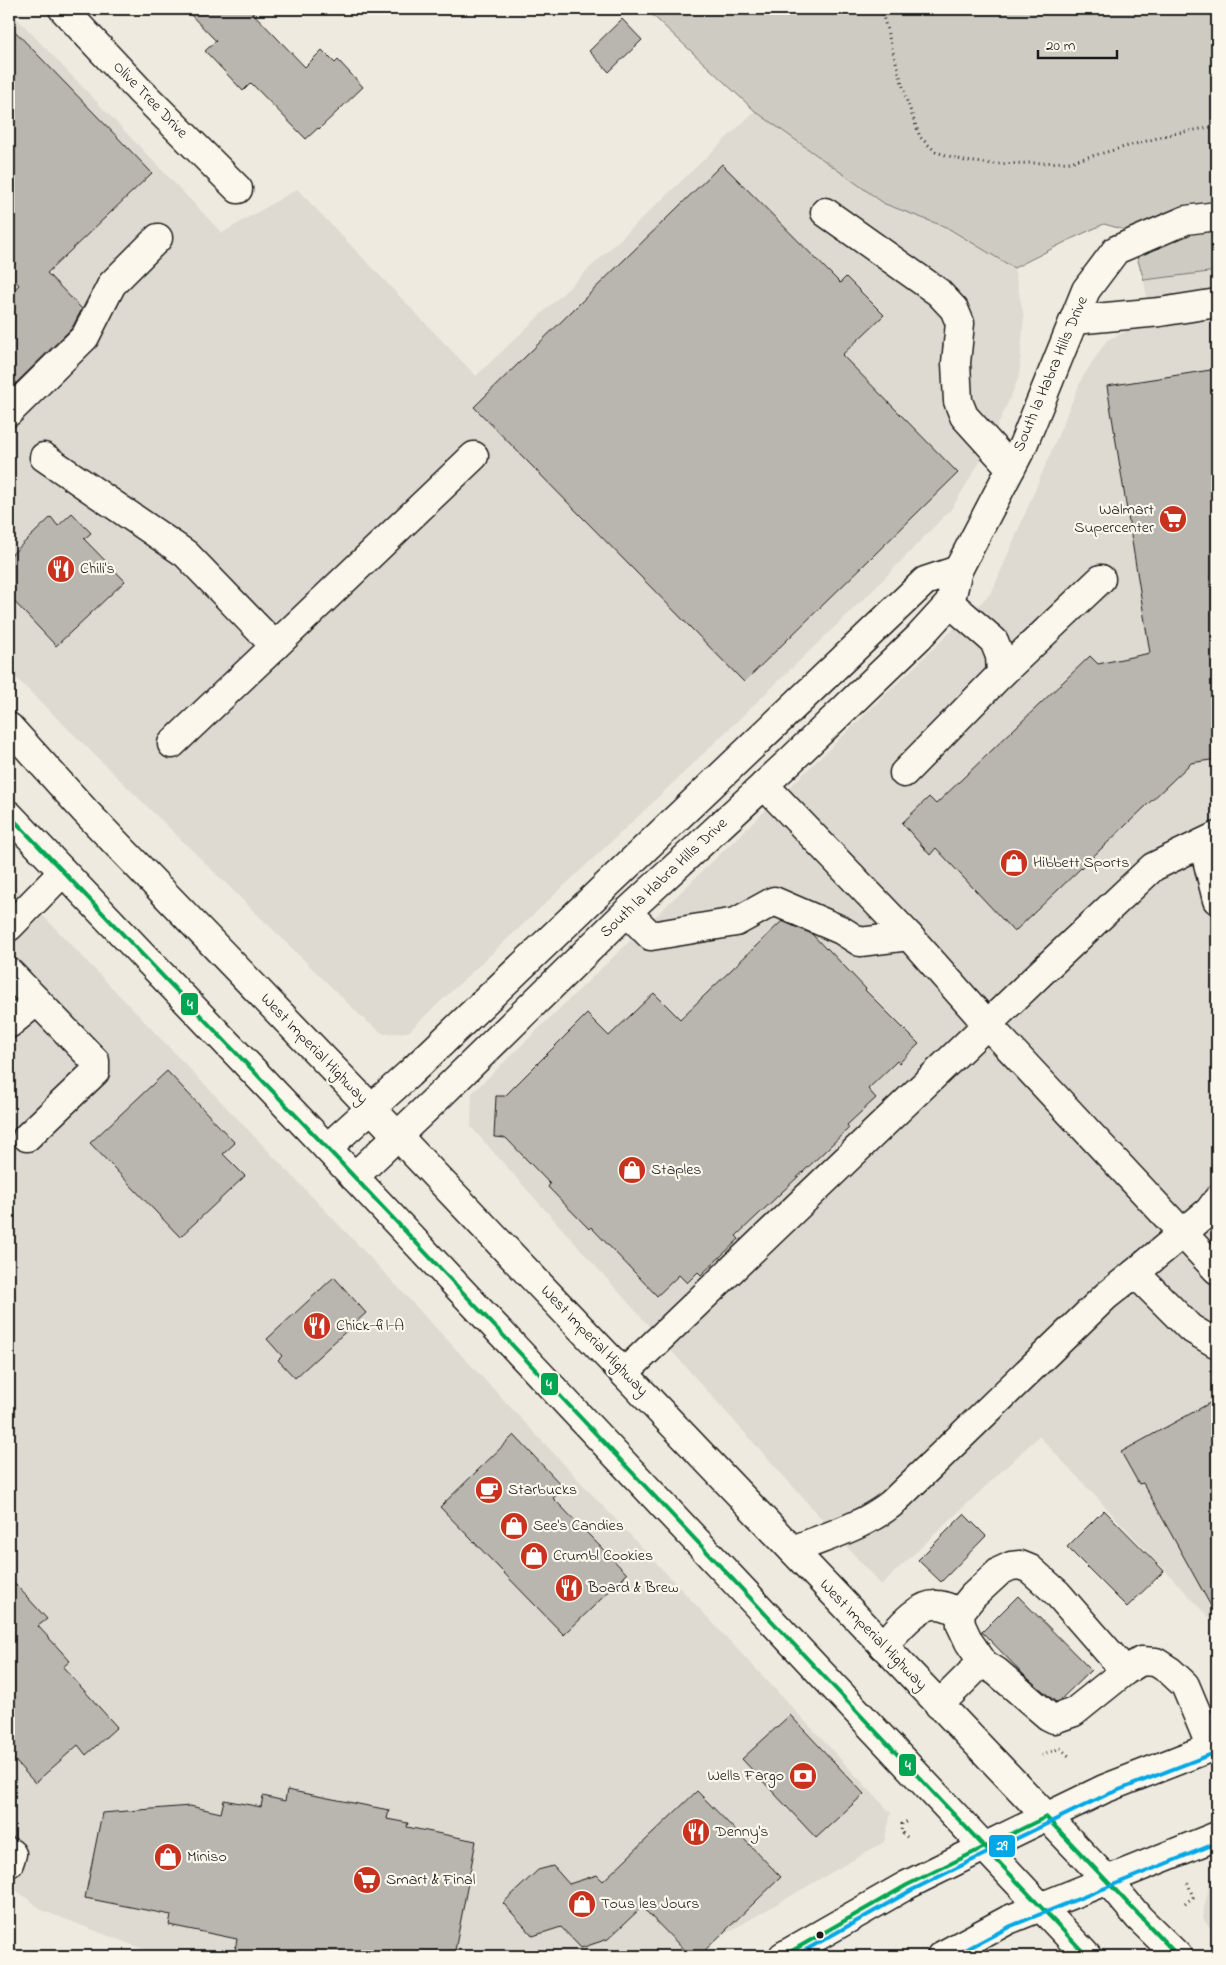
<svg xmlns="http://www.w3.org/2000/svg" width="1226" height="1965" viewBox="0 0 1226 1965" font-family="'Indie Flower',sans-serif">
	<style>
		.built { fill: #dedad1 }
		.green { fill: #ceccc2; stroke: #75746f }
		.building { fill: #b9b6af; stroke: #1c1c1c }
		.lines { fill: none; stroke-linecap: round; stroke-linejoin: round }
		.minor-casing { stroke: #1c1c1c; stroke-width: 31 }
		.major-casing { stroke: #1c1c1c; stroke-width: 31 }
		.path { stroke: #1c1c1c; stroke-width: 3; stroke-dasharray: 1 4; stroke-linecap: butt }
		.minor { stroke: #fbf7ec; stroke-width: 28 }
		.major { stroke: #fbf7ec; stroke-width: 28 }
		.bus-1-casing { stroke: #fbf7ec; stroke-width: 8 }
		.bus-2-casing { stroke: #fbf7ec; stroke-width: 8 }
		.bus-1 { stroke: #00a651; stroke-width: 4 }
		.bus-2 { stroke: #01a8e7; stroke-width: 4 }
		.bus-dot { fill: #1c1c1c; stroke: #fbf7ec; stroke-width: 2 }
		.labels { text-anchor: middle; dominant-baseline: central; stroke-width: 4.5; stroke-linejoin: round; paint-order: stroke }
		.street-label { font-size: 16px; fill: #1c1c1c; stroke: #fbf7ec }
		.poi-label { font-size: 16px; fill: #1c1c1c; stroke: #fbf7ec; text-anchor: start }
		.line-badge { stroke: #fbf7ec; stroke-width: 2 }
		.badge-label { font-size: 14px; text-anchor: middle; font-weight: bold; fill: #fff }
	</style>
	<rect width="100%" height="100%" fill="#eeeadf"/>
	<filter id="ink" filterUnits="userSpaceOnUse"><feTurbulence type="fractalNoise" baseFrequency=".02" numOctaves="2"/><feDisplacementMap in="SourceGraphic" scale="10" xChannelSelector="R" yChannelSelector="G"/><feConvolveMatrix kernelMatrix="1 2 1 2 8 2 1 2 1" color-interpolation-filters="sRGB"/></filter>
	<g filter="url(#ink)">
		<g class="built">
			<polygon points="9,10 222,233 297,189 476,376 755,111 885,204 946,227 1014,268 1024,317 1019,377 987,450 952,508 874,589 646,809 408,1032 384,1034 365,1020 9,671"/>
			<polygon points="1217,271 1217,1626 1039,1436 881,1585 471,1127 472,1093 992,592 1082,378 1107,340 1125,332 1148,307 1144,280"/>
			<polygon points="9,880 362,1249 891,1813 884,1842 687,1956 161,1956 44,1911 9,1885"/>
			<polygon points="1217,1875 1217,1935 1202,1918 1211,1877"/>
		</g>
		<polygon class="green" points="646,9 1217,9 1217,271 1144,280 1129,231 1104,224 1073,238 1014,268 946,227 885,204 755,111"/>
		<g class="building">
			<polygon points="185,9 249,9 305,67 322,50 335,63 338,60 363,87 319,129 318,128 306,139 251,83 243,91 205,51 216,41"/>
			<polygon points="622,19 642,40 609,72 589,51"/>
			<polygon points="9,25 152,173 47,273 82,309 72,328 9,390 9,295 19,285 9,274"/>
			<polygon points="722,164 840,283 846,277 884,315 842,355 958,473 744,682 474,407"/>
			<polygon points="1217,369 1217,759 1191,763 1014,932 936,848 930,855 902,823 929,797 936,804 1090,656 1098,664 1150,653 1107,386"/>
			<polygon points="72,513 91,533 84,539 125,581 56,646 9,596 9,557 51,517 58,526"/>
			<polygon points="782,921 812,934 826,949 827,948 866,989 865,990 919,1044 899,1063 897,1061 868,1089 876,1098 847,1125 849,1128 736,1236 739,1239 701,1275 698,1272 687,1283 679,1275 657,1296 591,1227 589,1229 548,1187 550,1184 506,1138 494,1137 496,1096 505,1096 587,1014 609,1036 654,993 680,1019"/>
			<polygon points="167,1071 235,1143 223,1154 245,1176 180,1237 90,1143"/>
			<polygon points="334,1277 366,1313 295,1378 278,1360 282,1356 267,1339"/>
			<polygon points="1217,1399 1217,1617 1143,1483 1139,1484 1121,1452"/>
			<polygon points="514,1435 564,1488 553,1498 627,1574 564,1635 440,1507"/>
			<polygon points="1104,1510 1164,1571 1127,1607 1067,1547"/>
			<polygon points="964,1514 986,1536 941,1582 918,1560"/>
			<polygon points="9,1577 47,1619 38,1626 70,1661 63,1667 117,1727 86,1755 78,1745 35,1783 9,1754"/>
			<polygon points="1018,1596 1091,1670 1059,1701 1056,1702 1025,1676 982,1632"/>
			<polygon points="790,1715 864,1794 816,1838 742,1759"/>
			<polygon points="287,1790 389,1810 387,1819 408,1823 407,1827 476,1841 454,1956 234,1956 237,1939 169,1925 171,1915 85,1898 102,1813 190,1806 221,1813 224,1800 261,1807 263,1796 285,1801"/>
			<polygon points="697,1791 781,1877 699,1956 690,1956 642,1907 608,1939 581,1948 561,1927 533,1936 503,1903 538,1870 553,1866 569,1884 597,1875 603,1881"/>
		</g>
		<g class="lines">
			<defs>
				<g id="minor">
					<polyline points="63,9 139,90 238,189"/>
					<polyline points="825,212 938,292 954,309 960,323 956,363 958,401 964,416 1011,468"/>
					<polyline points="1074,320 1160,312 1217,303"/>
					<polyline points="9,412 85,337 112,284 158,238"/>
					<polyline points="44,457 186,554 275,646 172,744"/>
					<polyline points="275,646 474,456"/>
					<polyline points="1001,674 1101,579"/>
					<polyline points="904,773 1001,674 1000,656 994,641 950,603"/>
					<polyline points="764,785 909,936 987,1024 1217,1270"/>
					<polyline points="1203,843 1217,900"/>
					<polyline points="627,912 651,936 736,922 774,901 841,930 860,942 909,936"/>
					<polyline points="9,927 63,872"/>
					<polyline points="9,972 95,1061 95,1072 27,1137"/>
					<polyline points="9,1024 37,1001"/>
					<polyline points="327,1148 409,1074 925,581 958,570"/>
					<polyline points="354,1177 434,1101 627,912 790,761 919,637 950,603 958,570 1023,445 1086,290 1116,250 1186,220 1217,216"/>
					<polyline points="1135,1273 1209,1211 1217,1200"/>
					<polyline points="624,1373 1048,966 1153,867 1217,836"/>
					<path d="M 793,1550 C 827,1536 862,1527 891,1504 L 1106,1296 L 1135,1273 L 1190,1328 L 1217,1344"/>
					<path d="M 883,1646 C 896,1632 917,1603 937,1605 C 945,1605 953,1610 960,1612"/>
					<polyline points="1125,1671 1057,1593 1030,1569 1020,1565 1011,1566 1000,1571 973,1596 960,1612 961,1625 969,1642 984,1664 997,1672 1048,1716 1054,1719 1074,1712 1125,1671 1141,1661 1156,1662 1170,1671 1185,1685 1211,1747"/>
					<polyline points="939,1705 979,1665 984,1664"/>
					<polyline points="9,1852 12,1854 9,1863"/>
				</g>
				<g id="major">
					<polyline points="9,727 85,811 371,1108 1107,1880 1139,1918 1178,1956"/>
					<polyline points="9,815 327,1148 1087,1956"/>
					<polyline points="783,1956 907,1885 984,1847 1104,1789 1217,1745"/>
					<polyline points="941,1956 1008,1920 1217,1836"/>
				</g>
			</defs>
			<use href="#minor" class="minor-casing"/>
			<use href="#major" class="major-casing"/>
			<g class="path">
				<polyline points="881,9 907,101 920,137 936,152 965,161 993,164 1070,162 1172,134 1212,127 1217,128"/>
				<polyline points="1042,1756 1060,1748 1070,1757"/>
				<polyline points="907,1837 901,1832 902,1824 910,1820"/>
				<polyline points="1185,1904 1193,1897 1187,1881"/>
			</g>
			<use href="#minor" class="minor"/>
			<use href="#major" class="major"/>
			<defs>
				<g id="bus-1">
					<polyline points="9,815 327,1148 1087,1956"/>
					<polyline points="783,1956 907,1885 1046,1817 1178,1956"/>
				</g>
				<g id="bus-2">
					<polyline points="795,1956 910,1891 987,1853 1106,1795 1217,1752"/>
					<polyline points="954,1956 1011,1926 1217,1843"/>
				</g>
			</defs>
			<use href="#bus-1" class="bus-1-casing"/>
			<use href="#bus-2" class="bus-2-casing"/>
			<use href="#bus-1" class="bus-1"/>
			<use href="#bus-2" class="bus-2"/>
		</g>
	</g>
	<defs>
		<symbol id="supermarket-disc" viewBox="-11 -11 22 22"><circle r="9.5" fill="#c8321e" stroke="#fbf7ec"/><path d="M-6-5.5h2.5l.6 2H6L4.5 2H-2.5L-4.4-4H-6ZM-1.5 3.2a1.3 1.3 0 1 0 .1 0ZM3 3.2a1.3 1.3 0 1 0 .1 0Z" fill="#fff"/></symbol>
		<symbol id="restaurant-disc" viewBox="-11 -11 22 22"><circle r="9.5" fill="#c8321e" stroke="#fbf7ec"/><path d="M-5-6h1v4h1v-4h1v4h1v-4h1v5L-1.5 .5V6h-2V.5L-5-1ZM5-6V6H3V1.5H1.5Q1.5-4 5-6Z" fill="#fff"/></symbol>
		<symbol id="shop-disc" viewBox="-11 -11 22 22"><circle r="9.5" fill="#c8321e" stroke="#fbf7ec"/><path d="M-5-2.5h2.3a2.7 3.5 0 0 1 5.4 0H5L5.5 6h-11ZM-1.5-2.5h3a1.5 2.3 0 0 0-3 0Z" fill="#fff"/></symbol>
		<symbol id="cafe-disc" viewBox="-11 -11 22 22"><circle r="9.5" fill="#c8321e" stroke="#fbf7ec"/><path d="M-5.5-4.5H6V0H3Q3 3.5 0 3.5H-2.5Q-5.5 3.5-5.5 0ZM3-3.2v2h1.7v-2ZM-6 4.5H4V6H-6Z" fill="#fff"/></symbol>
		<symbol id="bank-disc" viewBox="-11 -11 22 22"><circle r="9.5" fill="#c8321e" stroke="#fbf7ec"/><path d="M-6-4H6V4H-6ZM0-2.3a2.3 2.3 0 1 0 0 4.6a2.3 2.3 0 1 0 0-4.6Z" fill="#fff"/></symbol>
	</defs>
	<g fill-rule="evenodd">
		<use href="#supermarket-disc" x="1157" y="503" width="32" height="32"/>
		<use href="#restaurant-disc" x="45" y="553" width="32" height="32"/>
		<use href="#shop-disc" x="998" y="847" width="32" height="32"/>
		<use href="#shop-disc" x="616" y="1154" width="32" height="32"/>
		<use href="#restaurant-disc" x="301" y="1310" width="32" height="32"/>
		<use href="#cafe-disc" x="473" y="1474" width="32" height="32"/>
		<use href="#shop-disc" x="498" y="1510" width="32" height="32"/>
		<use href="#shop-disc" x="518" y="1540" width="32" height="32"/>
		<use href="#restaurant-disc" x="553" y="1572" width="32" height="32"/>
		<use href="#bank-disc" x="787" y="1760" width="32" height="32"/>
		<use href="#restaurant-disc" x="680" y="1816" width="32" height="32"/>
		<use href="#shop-disc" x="152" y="1841" width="32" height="32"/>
		<use href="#supermarket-disc" x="351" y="1864" width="32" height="32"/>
		<use href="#shop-disc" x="566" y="1888" width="32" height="32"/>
	</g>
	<circle class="bus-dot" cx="820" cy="1935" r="4.5"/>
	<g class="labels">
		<g class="street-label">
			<text transform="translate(150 100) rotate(46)">Olive Tree Drive</text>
			<text transform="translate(1051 374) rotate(-67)">South la Habra Hills Drive</text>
			<text transform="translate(664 878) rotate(-43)">South la Habra Hills Drive</text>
			<text transform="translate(314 1049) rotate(46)">West Imperial Highway</text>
			<text transform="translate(594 1341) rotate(46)">West Imperial Highway</text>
			<text transform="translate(873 1635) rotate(46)">West Imperial Highway</text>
		</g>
		<g class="poi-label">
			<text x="1154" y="510" text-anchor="end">Walmart<tspan x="1154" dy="18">Supercenter</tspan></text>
			<text x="80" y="569">Chili's</text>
			<text x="1033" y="863">Hibbett Sports</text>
			<text x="651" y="1170">Staples</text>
			<text x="336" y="1326">Chick-fil-A</text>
			<text x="508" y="1490">Starbucks</text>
			<text x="533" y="1526">See's Candies</text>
			<text x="553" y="1556">Crumbl Cookies</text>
			<text x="588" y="1588">Board &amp; Brew</text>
			<text x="784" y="1776" text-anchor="end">Wells Fargo</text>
			<text x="715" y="1832">Denny's</text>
			<text x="187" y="1857">Miniso</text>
			<text x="386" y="1880">Smart &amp; Final</text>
			<text x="601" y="1904">Tous les Jours</text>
		</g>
	</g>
	<g class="line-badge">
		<rect x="180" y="992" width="19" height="24" rx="5" fill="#00a651"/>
		<rect x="540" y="1372" width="19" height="24" rx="5" fill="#00a651"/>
		<rect x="898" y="1753" width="19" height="24" rx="5" fill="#00a651"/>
		<rect x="988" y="1834" width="28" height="24" rx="5" fill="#01a8e7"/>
	</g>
	<g class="badge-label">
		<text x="190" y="1009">4</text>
		<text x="549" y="1389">4</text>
		<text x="908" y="1770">4</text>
		<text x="1002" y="1850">29</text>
	</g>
	<rect width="1226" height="1965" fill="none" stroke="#fbf7ec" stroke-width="30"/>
	<rect x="15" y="15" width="1196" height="1935" fill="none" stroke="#1c1c1c" stroke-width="2" filter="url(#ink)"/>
	<path d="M1038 50v8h79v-8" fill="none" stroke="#1c1c1c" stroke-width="2.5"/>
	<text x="1046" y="50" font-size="15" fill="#1c1c1c" stroke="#fbf7ec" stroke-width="4" paint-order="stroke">20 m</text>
</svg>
